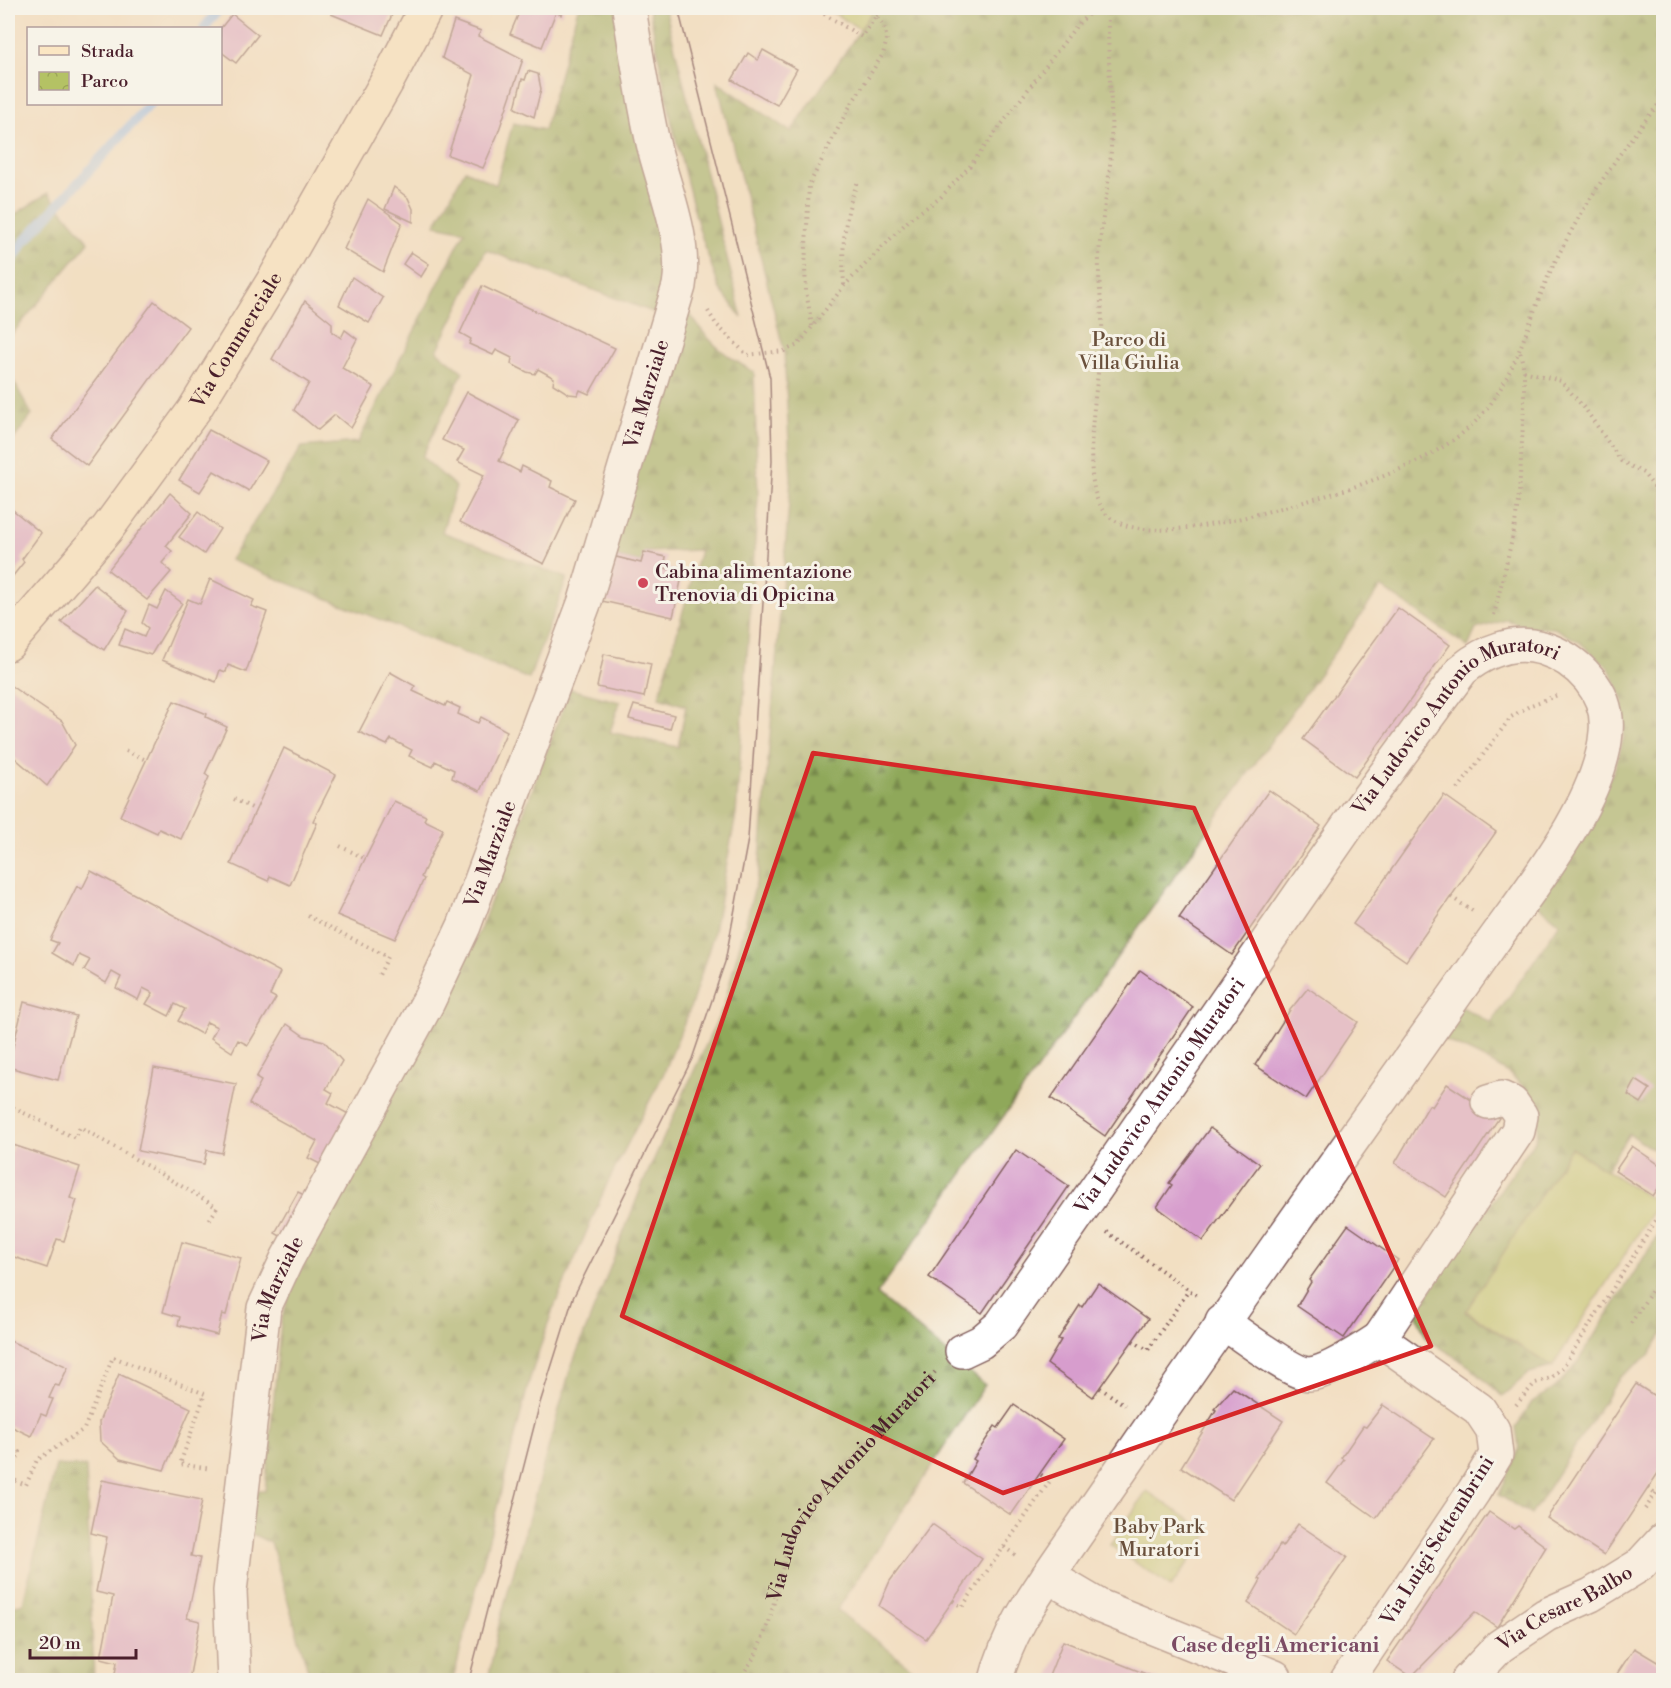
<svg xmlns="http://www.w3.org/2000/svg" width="1671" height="1688" viewBox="0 0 1671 1688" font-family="'Libre Bodoni',serif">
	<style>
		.forest { fill: url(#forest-firs); stroke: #6c6442; stroke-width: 1.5 }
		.park { fill: url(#park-crowns); stroke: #7f7048; stroke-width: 1.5 }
		.garden { fill: #b4c264; stroke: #7f7048; stroke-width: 1.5 }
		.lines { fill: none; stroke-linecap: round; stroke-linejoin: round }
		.stream { stroke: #89baf5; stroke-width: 10 }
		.building { fill: #d79dcd }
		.minor-casing { stroke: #856260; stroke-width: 36 }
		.secondary-casing { stroke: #856260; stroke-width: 36 }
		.path { stroke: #856260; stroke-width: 4; stroke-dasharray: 1.5 4.5; stroke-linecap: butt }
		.minor { stroke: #fff; stroke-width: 33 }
		.secondary { stroke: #fbe6c3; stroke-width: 33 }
		.tram { stroke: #4a1f2b; stroke-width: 1.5 }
		.marked { fill: none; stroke: #d62828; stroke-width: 4.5; stroke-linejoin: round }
		.poi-dot { fill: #d1495b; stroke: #f7f3e8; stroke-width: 2 }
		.labels { text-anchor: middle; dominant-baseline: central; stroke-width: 6; stroke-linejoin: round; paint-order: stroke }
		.street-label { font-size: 20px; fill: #4a1f2b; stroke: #f7f3e8 }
		.park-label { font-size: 20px; fill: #6a503c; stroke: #f7f3e8 }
		.poi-label { font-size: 20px; fill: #4a1f2b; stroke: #f7f3e8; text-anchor: start }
		.neighbourhood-label { font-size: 21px; font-weight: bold; fill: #7b4b64; stroke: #f7f3e8 }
	</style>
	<defs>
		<pattern id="forest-firs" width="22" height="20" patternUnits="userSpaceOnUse" patternTransform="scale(1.5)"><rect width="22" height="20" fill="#8fa85a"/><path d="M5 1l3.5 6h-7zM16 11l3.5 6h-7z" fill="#77884b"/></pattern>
		<pattern id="park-crowns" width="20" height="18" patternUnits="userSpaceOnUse" patternTransform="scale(1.5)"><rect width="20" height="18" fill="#b4c264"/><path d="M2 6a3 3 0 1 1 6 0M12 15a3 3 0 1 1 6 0" fill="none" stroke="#9ca657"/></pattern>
	</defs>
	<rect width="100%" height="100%" fill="#f7f3e8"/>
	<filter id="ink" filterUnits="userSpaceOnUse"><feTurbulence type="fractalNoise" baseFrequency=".0167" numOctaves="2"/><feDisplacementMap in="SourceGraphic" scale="12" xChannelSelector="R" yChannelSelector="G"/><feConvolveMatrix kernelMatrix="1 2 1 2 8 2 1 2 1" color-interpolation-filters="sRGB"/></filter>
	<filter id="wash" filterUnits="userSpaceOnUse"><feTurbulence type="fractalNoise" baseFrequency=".008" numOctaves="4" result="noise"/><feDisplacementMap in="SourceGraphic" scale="24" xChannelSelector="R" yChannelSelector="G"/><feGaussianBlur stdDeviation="1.35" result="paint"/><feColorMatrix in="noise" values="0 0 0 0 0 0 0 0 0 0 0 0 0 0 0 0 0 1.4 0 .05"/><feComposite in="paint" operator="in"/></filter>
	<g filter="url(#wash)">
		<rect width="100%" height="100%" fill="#f2dfc2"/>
		<g class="forest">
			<polygon points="578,8 617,8 657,199 664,248 658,314 486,250 437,351 463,372 422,457 456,487 442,532 567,578 529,679 230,560 302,447 358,442 465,231 435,225 465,170 496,185 513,123 544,130"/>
			<polygon points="649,8 665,8 742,318 719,288 699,229 672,124"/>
			<path d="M 875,8 L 1663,8 L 1663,1156 L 1629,1134 L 1606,1170 L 1571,1148 L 1466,1312 L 1552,1367 L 1529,1373 L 1502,1396 L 1469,1366 L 1427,1339 L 1417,1316 L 1423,1301 L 1536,1139 C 1537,1132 1540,1123 1538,1116 C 1529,1071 1475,1056 1440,1038 L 1462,1007 L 1491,1023 L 1560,923 L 1534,902 L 1614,771 L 1624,737 L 1623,699 L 1609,668 L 1578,641 L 1554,628 L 1532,628 L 1506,620 L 1476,629 L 1468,647 L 1381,587 L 877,1294 L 985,1385 L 837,1610 L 917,1672 L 913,1680 L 488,1680 L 499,1624 L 570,1370 L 643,1183 L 724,1005 L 759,871 L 791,478 L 784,351 L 717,82 L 791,132 Z"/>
			<polygon points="48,193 89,242 8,339 8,219"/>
			<path d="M 684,305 C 705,339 719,352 754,372 L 758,497 L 736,815 L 713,936 L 691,1006 L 664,1073 L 607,1184 L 552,1312 L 530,1378 L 453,1680 L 330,1680 L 329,1671 L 309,1674 L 271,1543 L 250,1533 L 253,1491 L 265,1491 L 281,1321 L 300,1263 L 441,1010 L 481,927 L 570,689 L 620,702 L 610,732 L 678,747 L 686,706 L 659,697 L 700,550 L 645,552 L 641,563 L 612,556 Z"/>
			<polygon points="8,371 32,415 8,447"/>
			<polygon points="1663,1227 1663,1333 1650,1354 1619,1378 1531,1515 1499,1495 1519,1449 1516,1427 1532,1402 1556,1387 1575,1366"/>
			<polygon points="56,1465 86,1467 94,1680 8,1680 8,1608 23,1603"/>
		</g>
		<polygon class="park" points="1147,1491 1209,1533 1171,1587 1110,1545"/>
		<g class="garden">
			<polygon points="825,8 875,8 860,29"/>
			<polygon points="1571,1148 1658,1203 1552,1367 1466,1311"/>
		</g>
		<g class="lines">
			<g class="stream">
				<polyline points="204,28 220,8"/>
				<polyline points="8,266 23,243 150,104"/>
			</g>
		</g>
		<g id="blocks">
			<g class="building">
				<polygon points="333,8 395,8 383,35 331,14"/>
				<polygon points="521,8 564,8 561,15 556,12 542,47 510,34"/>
				<polygon points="232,14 258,35 236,63 220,51 220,29"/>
				<polygon points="454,21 481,31 478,36 523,59 497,136 483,168 448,155 474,75 442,58"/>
				<polygon points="763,50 797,69 777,105 732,80 748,53 758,60"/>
				<polygon points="528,71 538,74 541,89 534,117 515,108 522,79 525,80"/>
				<polygon points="394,187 408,198 413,209 413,222 385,209"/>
				<polygon points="368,199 402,223 383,272 344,249"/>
				<polygon points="411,252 429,264 421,277 403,264"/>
				<polygon points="352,277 383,298 369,323 339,305"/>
				<polygon points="482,286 615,348 589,394 580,390 578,395 569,394 553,384 554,378 538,369 535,374 527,372 511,364 512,358 496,350 493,355 469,344 471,339 460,333"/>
				<polygon points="154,301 188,327 87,466 52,439"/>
				<polygon points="305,301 332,323 332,332 341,338 345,330 357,339 342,368 374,387 351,428 335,415 318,430 294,410 309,383 272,359"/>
				<polygon points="467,392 519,420 499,461 520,472 522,466 552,481 550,487 575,499 544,564 460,522 484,475 457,462 464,450 442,440"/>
				<polygon points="209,430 267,461 249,491 214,471 200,492 179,480"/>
				<polygon points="170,493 192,513 166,546 172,551 162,563 171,572 147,600 108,570"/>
				<polygon points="8,506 41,533 22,559 24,562 8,582"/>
				<polygon points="198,512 220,529 204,554 179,537"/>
				<polygon points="644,552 666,557 664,568 683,572 673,617 602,601 612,556 641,563"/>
				<polygon points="210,579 254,600 251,606 267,612 246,672 228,665 226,672 220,670 216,682 162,660 188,599 200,604"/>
				<polygon points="95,585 128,611 104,650 61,622"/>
				<polygon points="166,591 182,603 151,655 119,645 125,629 144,637 148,628 142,623 149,605 157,609"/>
				<polygon points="1398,608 1450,645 1355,777 1303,739"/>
				<polygon points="604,654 651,664 644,697 597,687"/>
				<polygon points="390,672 415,686 413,691 445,706 447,702 460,708 458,714 478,723 481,717 507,731 480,791 452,778 454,770 435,761 433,767 409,756 412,750 391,739 387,745 359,732"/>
				<polygon points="8,684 62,721 75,745 47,786 8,752"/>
				<polygon points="174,701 207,714 206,717 227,727 205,774 209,777 181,839 159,829 157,833 120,816"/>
				<polygon points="634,705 674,715 670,729 629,719"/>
				<polygon points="284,748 336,775 313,821 317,823 290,885 270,876 268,881 231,864"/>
				<polygon points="1269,790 1321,826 1232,955 1179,918"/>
				<polygon points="1444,795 1496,832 1406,961 1353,924"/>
				<polygon points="394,801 426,816 424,820 443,829 421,877 424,879 395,939 337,915"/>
				<polygon points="91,871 280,972 270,995 276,998 248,1045 238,1040 232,1052 211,1038 217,1027 207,1022 201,1034 178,1021 185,1009 175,1004 169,1016 146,1004 153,993 143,988 138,1000 116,988 121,977 112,972 106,983 84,970 90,960 79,955 74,966 52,953 58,943 50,940 77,886 82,889"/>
				<polygon points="1140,970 1193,1007 1105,1136 1051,1098"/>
				<polygon points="1308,988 1358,1022 1306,1099 1255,1065 1290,1010"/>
				<polygon points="24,1002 76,1016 58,1080 8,1067"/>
				<polygon points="287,1024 304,1036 324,1041 342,1061 326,1089 333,1093 328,1103 354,1117 326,1167 308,1158 317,1141 249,1104 261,1081 256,1078"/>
				<polygon points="154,1068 236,1084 222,1153 207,1150 204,1164 138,1151"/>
				<polygon points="1636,1080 1650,1089 1641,1103 1628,1095"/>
				<polygon points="1447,1084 1499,1118 1446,1197 1395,1163 1429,1105 1432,1107"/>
				<polygon points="1210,1128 1260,1164 1203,1241 1157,1207 1172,1185 1169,1183"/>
				<polygon points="13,1145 80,1167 70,1198 77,1200 64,1241 57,1239 47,1268 8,1255 8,1162"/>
				<polygon points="1632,1146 1664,1168 1664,1180 1653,1196 1615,1171"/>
				<polygon points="1016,1150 1069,1186 982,1313 929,1277"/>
				<polygon points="298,1192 310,1198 287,1240 275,1233"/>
				<polygon points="1348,1225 1398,1260 1344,1338 1297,1306 1311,1282 1309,1280"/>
				<polygon points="182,1242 241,1258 226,1315 222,1314 217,1335 178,1325 180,1317 163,1312"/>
				<polygon points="1098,1283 1148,1319 1093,1397 1047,1364 1061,1340 1058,1339 1080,1305 1082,1307"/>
				<polygon points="8,1340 68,1367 59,1386 55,1385 49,1398 53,1399 46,1416 41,1414 31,1436 8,1425"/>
				<polygon points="119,1374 191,1408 164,1470 120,1459 100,1441 99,1422"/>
				<polygon points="1636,1384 1664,1402 1664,1464 1604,1555 1547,1518"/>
				<polygon points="1233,1388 1283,1421 1231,1500 1181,1467 1216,1410 1214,1409"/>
				<polygon points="1014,1405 1064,1439 1011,1515 963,1483 976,1461 973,1459 995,1426 998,1428"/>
				<polygon points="1383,1405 1434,1439 1376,1518 1327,1483 1344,1460 1341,1458 1363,1426 1366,1427"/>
				<polygon points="102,1480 202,1500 191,1556 200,1558 187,1618 200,1621 189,1680 114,1680 117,1662 101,1658 113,1596 96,1592 107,1537 91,1533"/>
				<polygon points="1489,1512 1514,1529 1518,1526 1546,1547 1497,1627 1475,1612 1411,1677 1387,1661"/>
				<polygon points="932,1524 982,1559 926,1639 879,1606 890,1581"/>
				<polygon points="1298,1524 1347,1557 1294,1634 1248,1603 1261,1580 1259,1579 1280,1545 1282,1547"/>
				<polygon points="1063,1641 1161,1680 1060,1680 1049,1676"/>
				<polygon points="1634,1648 1664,1666 1664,1680 1613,1680"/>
			</g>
		</g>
	</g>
	<g filter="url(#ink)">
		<use href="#blocks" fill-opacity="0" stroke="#856260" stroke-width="1.5"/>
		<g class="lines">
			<defs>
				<g id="minor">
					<path d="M 1222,1322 C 1238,1332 1292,1374 1309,1374 C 1329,1373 1362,1349 1379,1339 L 1479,1409 L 1493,1430 L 1496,1455 L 1474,1491 L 1347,1680"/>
					<polyline points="1379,1339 1518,1131 1521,1116 1512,1103 1501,1098 1488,1102"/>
					<path id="s2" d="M 962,1351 L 981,1342 L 1001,1325 L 1356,814 L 1462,670 C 1485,651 1513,640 1542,648 C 1578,659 1610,692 1606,732 C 1601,803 1529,890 1489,947 C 1369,1118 1247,1286 1130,1457 C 1107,1490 1084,1524 1061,1557 C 1035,1595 1007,1634 996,1680"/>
					<polyline points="1048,1576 1099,1606 1275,1677"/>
					<path id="s3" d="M 234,1680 L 230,1591 L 264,1308 L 287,1259 L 428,1002 L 464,926 L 585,601 L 679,286 C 687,238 664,189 653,143 C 643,98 636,53 629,8"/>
					<path id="s4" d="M 1468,1680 L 1500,1646 L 1546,1615 L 1591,1595 L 1640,1565 L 1664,1539"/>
				</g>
				<g id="secondary">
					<path id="s5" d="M 8,644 L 107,529 L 194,410 L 275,278 L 389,78 L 426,8"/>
				</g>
			</defs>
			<use href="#minor" class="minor-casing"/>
			<use href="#secondary" class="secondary-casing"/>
			<g class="path">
				<path d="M 1108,8 C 1107,55 1113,102 1111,149 C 1110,186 1100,222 1099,258 C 1098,284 1103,310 1102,335 C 1100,376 1077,482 1105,513 C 1133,544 1218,524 1254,515 C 1324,497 1426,472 1477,420 C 1516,379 1528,320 1551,270 C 1579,212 1621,147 1664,98"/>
				<polyline points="876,16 882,8"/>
				<path d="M 844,285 C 842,249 843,215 858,182"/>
				<polyline points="708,311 716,324 747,355 784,351 798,345 844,286 910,219 940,198 970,166 1077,25 1095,8"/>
				<polyline points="812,326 806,291 805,267 809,185 847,111 883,54 887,39 884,26 876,16 862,37 814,8"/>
				<polyline points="1524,371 1561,381 1586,410 1621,461 1643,473 1664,499"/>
				<polyline points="1494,615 1514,531 1519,495 1524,405 1524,371 1520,350"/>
				<polyline points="126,751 146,760"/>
				<polyline points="1458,789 1511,717 1531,705 1558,695"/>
				<polyline points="234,799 256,810"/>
				<polyline points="340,846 364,858"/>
				<polyline points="1451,897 1474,912"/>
				<polyline points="308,916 388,957 379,975"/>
				<polyline points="8,1105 75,1138 80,1127 202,1198 217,1208 208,1222"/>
				<polyline points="1107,1232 1199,1297"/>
				<polyline points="1631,1323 1664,1272"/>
				<polyline points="1133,1341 1148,1350 1189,1290"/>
				<polyline points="1100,1388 1125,1405"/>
				<polyline points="1516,1405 1535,1383 1551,1378 1563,1367 1664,1208"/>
				<polyline points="8,1447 20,1452 9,1478 26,1485 37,1460 84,1429 113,1357 205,1394 180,1464 211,1469"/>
				<polyline points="1648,1488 1655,1494"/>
				<polyline points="1645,1509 1664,1482"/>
				<polyline points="1004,1547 1018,1557"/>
				<polyline points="953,1601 962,1607 1050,1481 1040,1474"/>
				<path id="s1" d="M 739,1680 L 755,1656 L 769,1622 L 791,1535 L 816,1498 L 935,1372"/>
			</g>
			<use href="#minor" class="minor"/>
			<use href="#secondary" class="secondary"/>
			<polyline class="tram" points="469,1680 540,1403 573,1298 692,1059 725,962 748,839 772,461 770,378 678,8"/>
		</g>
	</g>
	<path d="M0 0H1671V1688H0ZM 813,753 L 1194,808 L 1431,1346 L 1003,1493 L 622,1316 Z" fill="#f2dfc2" fill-opacity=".55" fill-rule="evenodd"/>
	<path class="marked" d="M 813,753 L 1194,808 L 1431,1346 L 1003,1493 L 622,1316 Z"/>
	<circle class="poi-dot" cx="643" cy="583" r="6"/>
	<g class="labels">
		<g class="street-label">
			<text stroke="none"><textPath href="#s5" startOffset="381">Via Commerciale</textPath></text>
			<text stroke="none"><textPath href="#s3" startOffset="1368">Via Marziale</textPath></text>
			<text stroke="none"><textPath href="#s2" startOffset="812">Via Ludovico Antonio Muratori</textPath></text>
			<text stroke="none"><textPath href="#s3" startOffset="882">Via Marziale</textPath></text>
			<text stroke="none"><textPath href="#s2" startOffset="326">Via Ludovico Antonio Muratori</textPath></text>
			<text stroke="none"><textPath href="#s3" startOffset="396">Via Marziale</textPath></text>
			<text stroke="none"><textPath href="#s1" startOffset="228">Via Ludovico Antonio Muratori</textPath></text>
			<text transform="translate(1438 1541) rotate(-58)">Via Luigi Settembrini</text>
			<text stroke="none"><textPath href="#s4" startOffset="122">Via Cesare Balbo</textPath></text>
		</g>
		<g class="park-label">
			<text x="1129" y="340">Parco di<tspan x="1129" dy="23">Villa Giulia</tspan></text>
			<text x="1159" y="1527">Baby Park<tspan x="1159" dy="23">Muratori</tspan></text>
		</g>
		<g class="poi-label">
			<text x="655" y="572">Cabina alimentazione<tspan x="655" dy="23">Trenovia di Opicina</tspan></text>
		</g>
		<g class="neighbourhood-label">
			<text x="1275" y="1646">Case degli Americani</text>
		</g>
	</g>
	<rect width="1671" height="1688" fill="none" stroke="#f7f3e8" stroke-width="30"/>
	<rect x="27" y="27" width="195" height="78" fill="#f7f3e8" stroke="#b29e9c" stroke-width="1.5"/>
	<rect x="39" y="46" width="30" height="9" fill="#fbe6c3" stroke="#b29e9c" stroke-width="1.5"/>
	<text x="81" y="57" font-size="18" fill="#4a1f2b">Strada</text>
	<rect x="39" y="72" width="30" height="18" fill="url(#park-crowns)" stroke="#b29e9c" stroke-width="1.5"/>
	<text x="81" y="87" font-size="18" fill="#4a1f2b">Parco</text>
	<path d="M30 1649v9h106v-9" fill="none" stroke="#4a1f2b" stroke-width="3"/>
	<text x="39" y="1649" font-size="18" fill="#4a1f2b" stroke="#f7f3e8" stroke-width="4.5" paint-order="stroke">20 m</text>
</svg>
